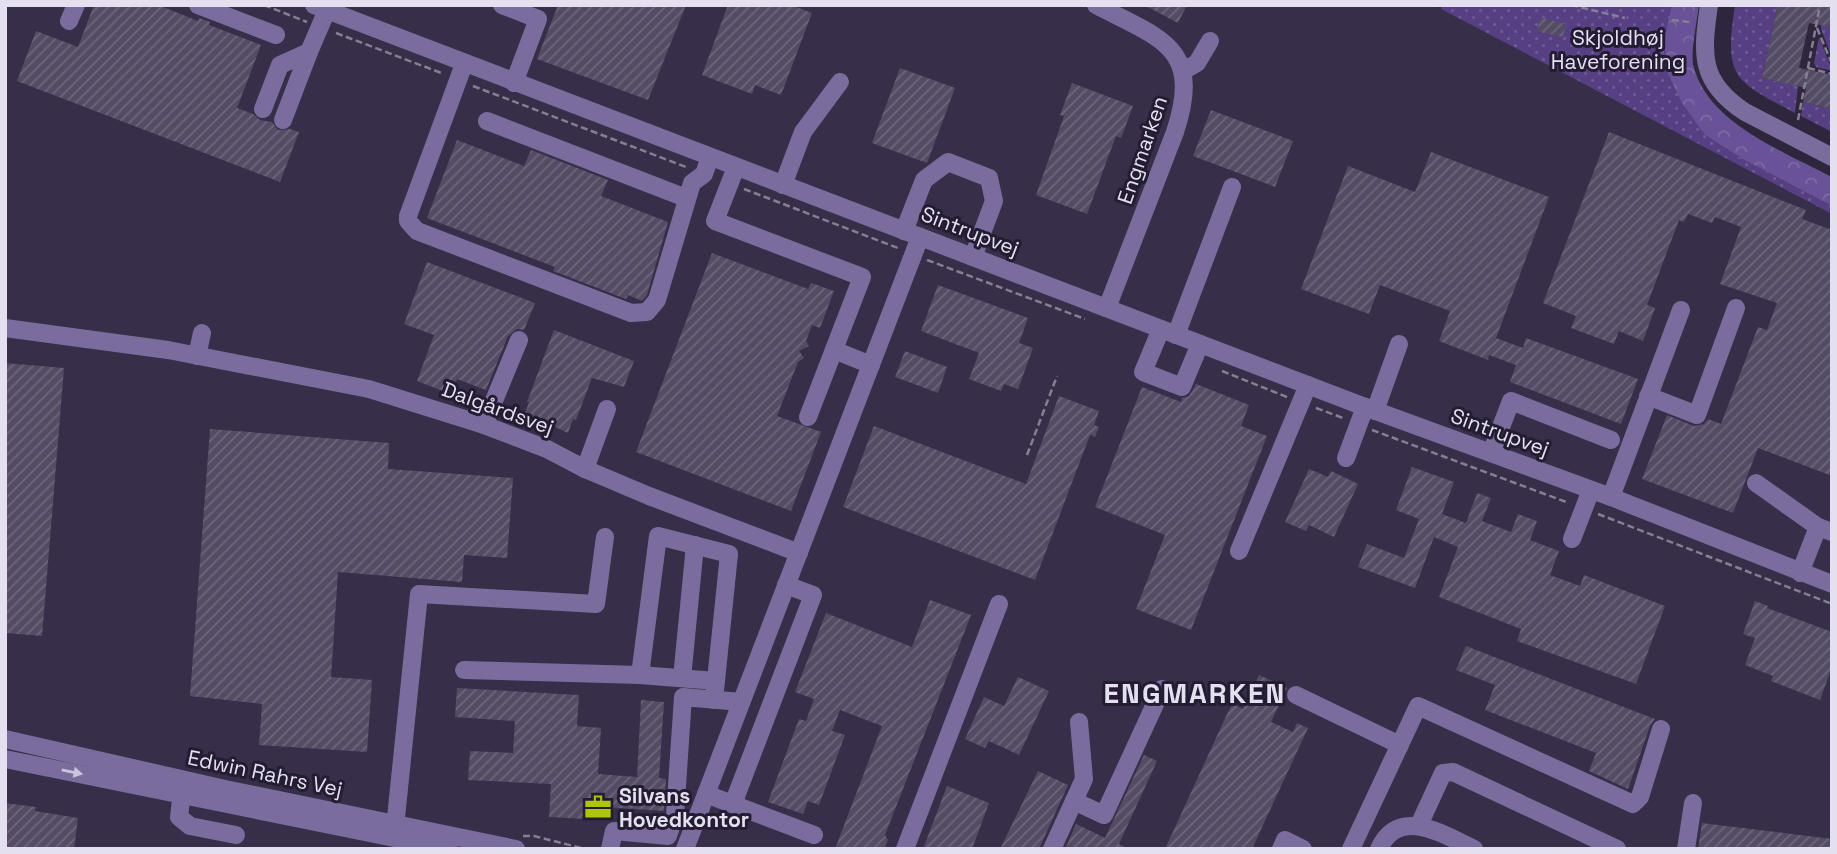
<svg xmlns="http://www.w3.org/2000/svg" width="1837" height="854" viewBox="0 0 1837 854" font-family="'Space Grotesk',sans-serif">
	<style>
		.built { fill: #372e4a }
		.grass { fill: url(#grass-dots) }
		.forest { fill: url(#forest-crowns) }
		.building { fill: url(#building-hatch) }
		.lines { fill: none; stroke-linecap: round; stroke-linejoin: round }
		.path { stroke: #857f93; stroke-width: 2.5; stroke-dasharray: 7 3.5; stroke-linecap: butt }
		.minor { stroke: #7b6c9e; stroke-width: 18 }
		.oneway { fill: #cac3db }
		.labels { text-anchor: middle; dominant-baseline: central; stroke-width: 6; stroke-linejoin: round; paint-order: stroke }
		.park-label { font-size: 21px; fill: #e6e0f5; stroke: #231c32 }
		.street-label { font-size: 21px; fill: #e4e0ef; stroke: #231c32 }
		.poi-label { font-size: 21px; font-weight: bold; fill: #e4e0ef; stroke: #231c32; text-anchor: start }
		.district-label { font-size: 28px; font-weight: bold; letter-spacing: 2px; fill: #e4e0ef; stroke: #231c32 }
	</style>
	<defs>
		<pattern id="grass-dots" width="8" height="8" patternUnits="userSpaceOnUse" patternTransform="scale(1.75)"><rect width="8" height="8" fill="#573f83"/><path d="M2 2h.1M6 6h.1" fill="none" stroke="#6f5a95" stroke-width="1.8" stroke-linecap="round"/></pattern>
		<pattern id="forest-crowns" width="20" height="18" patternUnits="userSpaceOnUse" patternTransform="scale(1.75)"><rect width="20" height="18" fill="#695297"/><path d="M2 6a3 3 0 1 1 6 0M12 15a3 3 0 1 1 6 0" fill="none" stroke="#7e6ba6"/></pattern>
		<pattern id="building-hatch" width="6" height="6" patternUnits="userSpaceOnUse" patternTransform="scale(1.75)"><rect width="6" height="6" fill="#544c65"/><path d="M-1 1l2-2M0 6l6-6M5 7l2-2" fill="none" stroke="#6c667b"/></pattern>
	</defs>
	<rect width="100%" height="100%" fill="#2d263d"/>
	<polygon class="built" points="5,5 1434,5 1832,214 1832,849 5,849"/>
	<g class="grass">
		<polygon points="1442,5 1691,5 1675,87 1705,135 1744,160 1832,206 1832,214 1441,9"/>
		<path d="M 1735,5 L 1778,5 L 1762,78 L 1798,86 L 1795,113 C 1733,80 1724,78 1735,5 Z"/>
		<polygon points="1821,24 1832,27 1832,58 1821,29"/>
		<polygon points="1819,37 1832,70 1832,71 1816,67 1814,63"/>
		<polygon points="1803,102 1832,109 1832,132 1801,116"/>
	</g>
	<path class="forest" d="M 1672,5 L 1699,5 C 1697,19 1691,52 1693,64 C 1706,123 1785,152 1832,177 L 1832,206 L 1744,160 L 1705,135 L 1682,103 L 1668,73 L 1664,42 Z"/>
	<g class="building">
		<polygon points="94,5 158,5 198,21 199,18 210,22 209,25 261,45 237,108 253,114 260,120 272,122 278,130 290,129 299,132 280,182 17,81 36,31 78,47"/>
		<polygon points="558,5 686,5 648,100 537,59"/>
		<polygon points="728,5 791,5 812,13 781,95 755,85 752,94 702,75"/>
		<polygon points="1144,5 1187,5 1178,23"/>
		<polygon points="1778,5 1832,5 1832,27 1809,23 1799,68 1832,75 1832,109 1803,102 1806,88 1762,78"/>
		<polygon points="1541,18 1566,24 1563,37 1537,31"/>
		<polygon points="1588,28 1612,32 1610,44 1586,41"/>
		<polygon points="900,68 955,88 927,163 872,143"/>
		<polygon points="1072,83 1133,106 1121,138 1116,136 1087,214 1036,195 1064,116 1060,115"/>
		<polygon points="1211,110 1293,141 1275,187 1193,156"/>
		<polygon points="1609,132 1806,210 1802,219 1832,230 1832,476 1758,448 1733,513 1642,479 1667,415 1694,426 1704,424 1708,419 1721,424 1758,327 1767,330 1777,303 1720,284 1741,227 1715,217 1712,223 1688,214 1684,222 1679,220 1647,305 1655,308 1643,341 1619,331 1614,344 1571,328 1576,316 1543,303"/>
		<polygon points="457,140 524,166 531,150 608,180 601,196 668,222 647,295 642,301 628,295 626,299 553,271 555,267 427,218"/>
		<polygon points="1431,152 1549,197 1496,338 1523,348 1526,338 1638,379 1621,424 1510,382 1516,365 1489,355 1488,360 1439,341 1450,311 1380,285 1369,314 1301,289 1348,166 1415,192"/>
		<polygon points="712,253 808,289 811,283 834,291 820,328 812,325 806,341 809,346 799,351 804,358 798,362 777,416 821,432 791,511 636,452"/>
		<polygon points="427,262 535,303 524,330 517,329 508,336 486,390 457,379 451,394 417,381 434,335 404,324"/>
		<polygon points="938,285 1028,318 1019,343 1033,348 1018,389 1004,384 1001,391 969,379 979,353 921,331"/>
		<polygon points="554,330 634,361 624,387 592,378 576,420 573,419 568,433 525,413 529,402 527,402"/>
		<polygon points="905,351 947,367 938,393 895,377"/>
		<polygon points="5,363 64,368 42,636 5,633"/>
		<polygon points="1196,384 1249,405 1241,426 1267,436 1191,630 1136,609 1165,535 1095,507 1142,387 1181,402 1182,398 1189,396"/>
		<polygon points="1059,396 1099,411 1094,425 1099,427 1095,437 1090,435 1035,580 843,507 874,426 1026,484"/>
		<polygon points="210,429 389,443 388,469 513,478 507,558 464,555 462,582 338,572 331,677 372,680 367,752 259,745 262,704 190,696"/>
		<polygon points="1412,467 1454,482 1442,514 1466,523 1477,493 1491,498 1482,521 1511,532 1518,514 1537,521 1530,540 1559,551 1550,575 1580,586 1584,575 1665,606 1636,684 1517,641 1521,629 1439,597 1458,547 1434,537 1415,588 1358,567 1367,544 1404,558 1419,519 1396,510"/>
		<polygon points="1309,469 1328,477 1331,471 1358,484 1334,537 1309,525 1306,531 1285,522"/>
		<polygon points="930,600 971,615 885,835 888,840 884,849 835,849 882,726 840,710 832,731 845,735 819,805 808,801 803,814 768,802 799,719 806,721 814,699 795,692 826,613 912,647"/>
		<polygon points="1755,601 1768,606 1767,608 1832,632 1832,667 1820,700 1771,681 1773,676 1745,665 1755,638 1743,634"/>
		<polygon points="1466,646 1655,719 1650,726 1628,789 1589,771 1596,753 1485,710 1495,685 1456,670"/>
		<polygon points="1259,675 1287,688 1271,722 1293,732 1297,723 1308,728 1252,849 1165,849 1228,712 1233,704 1243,709"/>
		<polygon points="1018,677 1049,691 1019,755 989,741 985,748 965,739 984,697 1004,706"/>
		<polygon points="457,688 579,695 577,726 601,728 598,774 637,777 641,700 664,702 659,778 666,779 664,811 604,807 603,820 549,817 551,784 468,780 470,751 513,753 515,721 455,717"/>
		<polygon points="1144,755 1157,761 1119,844 1129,849 1065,849 1076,824 1105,838"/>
		<polygon points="1038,771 1068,785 1039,849 1000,849"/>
		<polygon points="947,786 989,803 972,849 923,849"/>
		<polygon points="5,803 36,807 35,811 78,818 74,849 5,849"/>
		<polygon points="1702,823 1832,839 1832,849 1698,849"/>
	</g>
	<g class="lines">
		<g class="path">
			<polyline points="264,5 307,22"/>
			<polyline points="1571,5 1625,18"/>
			<polyline points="1672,20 1690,22"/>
			<polyline points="1817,28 1832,64"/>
			<polyline points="336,33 444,74"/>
			<polyline points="1808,68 1832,74"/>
			<polyline points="473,86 686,167"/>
			<polyline points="1798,120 1820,5"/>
			<polyline points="744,189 898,248"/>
			<polyline points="927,260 1085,319"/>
			<polyline points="1222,371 1287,397"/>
			<polyline points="1316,408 1343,418"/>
			<polyline points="1372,430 1569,503"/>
			<polyline points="1027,455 1057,376"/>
			<polyline points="1598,514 1832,604"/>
			<polyline points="523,836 534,836 585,849"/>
		</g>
		<g class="minor">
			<polyline points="198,5 276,35"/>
			<polyline points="314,5 1365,407 1611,497 1832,584"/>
			<polyline points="502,5 538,19 514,83"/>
			<path d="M 1096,5 C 1161,39 1203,47 1175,132 L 1107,308"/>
			<path d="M 1709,5 C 1702,54 1699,82 1745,112 L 1832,157"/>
			<polyline points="69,21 76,5"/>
			<polyline points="464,64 408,216 408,221 417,231 631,313 647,312 657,300 692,183 704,174 710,157"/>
			<polyline points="1183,71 1197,63 1210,41"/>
			<polyline points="263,109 280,65 309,52 327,10"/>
			<polyline points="283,120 309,52"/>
			<polyline points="487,121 686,198"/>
			<polyline points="736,167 715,221 862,277 808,417"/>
			<polyline points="783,185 803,132 840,82"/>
			<polyline points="904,231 924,180 948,162 989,178 994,201 973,257"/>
			<polyline points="5,328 168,350 369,389 484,425 547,449 585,469 649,496 799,553"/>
			<polyline points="1161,329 1143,372 1182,387 1200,344"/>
			<polyline points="1176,335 1232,187"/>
			<polyline points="834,350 871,365"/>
			<polyline points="197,356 202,333"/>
			<polyline points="1648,396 1697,415 1736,308"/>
			<polyline points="1375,411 1399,344"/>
			<polyline points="484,425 519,340"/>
			<polyline points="1491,453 1511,401 1611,440"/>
			<polyline points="1346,458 1365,407"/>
			<polyline points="585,469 607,409"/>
			<polyline points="1756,483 1818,527 1832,532"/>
			<polyline points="1611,497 1681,310"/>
			<polyline points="1572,539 1591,490"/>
			<polyline points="1239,551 1308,385"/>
			<polyline points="1800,573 1818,527"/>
			<polyline points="464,670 640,675 716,681"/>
			<polyline points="640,675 658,536 729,554 714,700"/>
			<polyline points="682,678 695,545"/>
			<polyline points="1296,695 1400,745"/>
			<polyline points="5,739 225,789 516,849"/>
			<polyline points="5,759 449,849"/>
			<polyline points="183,783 179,817 190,826 236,835"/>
			<polyline points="706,794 814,835"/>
			<polyline points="1074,801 1104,815 1162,689"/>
			<polyline points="733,804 813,595 786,585"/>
			<polyline points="1419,825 1443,773 1453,772 1617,849"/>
			<polyline points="394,837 419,594 596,604 605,537"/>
			<polyline points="610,849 614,831 668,836 675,815 683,697 741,702"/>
			<polyline points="685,849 920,237"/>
			<polyline points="905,849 999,604"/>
			<polyline points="1052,849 1084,779 1079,722"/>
			<polyline points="1281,849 1285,840 1303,849"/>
			<polyline points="1351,849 1418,706 1633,804 1640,797 1661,729"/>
			<path d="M 1379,849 C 1399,805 1444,835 1474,849"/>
			<polyline points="1686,849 1693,803"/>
		</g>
	</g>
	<defs><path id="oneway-solid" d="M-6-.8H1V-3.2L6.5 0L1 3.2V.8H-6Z" transform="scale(1.75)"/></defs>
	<use class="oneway" href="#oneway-solid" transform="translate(72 772) rotate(11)"/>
	<defs>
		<symbol id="office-bare" viewBox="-9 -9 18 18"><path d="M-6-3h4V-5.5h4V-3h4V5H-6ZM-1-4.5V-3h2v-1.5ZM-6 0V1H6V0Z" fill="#aec508" stroke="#231c32" stroke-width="2.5" paint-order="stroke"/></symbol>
	</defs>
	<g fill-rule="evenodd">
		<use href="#office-bare" x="579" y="788" width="38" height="38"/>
	</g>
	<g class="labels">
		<g class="park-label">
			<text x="1618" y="37">Skjoldhøj<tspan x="1618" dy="24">Haveforening</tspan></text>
		</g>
		<g class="street-label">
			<text transform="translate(1142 150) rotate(-71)">Engmarken</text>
			<text transform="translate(970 231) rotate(21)">Sintrupvej</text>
			<text transform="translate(498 408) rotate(20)">Dalgårdsvej</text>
			<text transform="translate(1500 432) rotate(20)">Sintrupvej</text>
			<text transform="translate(265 773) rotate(12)">Edwin Rahrs Vej</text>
		</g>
		<g class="poi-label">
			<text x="619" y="795">Silvans<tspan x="619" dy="24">Hovedkontor</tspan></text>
		</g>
		<g class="district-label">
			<text x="1195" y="693">ENGMARKEN</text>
		</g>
	</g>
	<rect width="1837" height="854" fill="none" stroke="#e4e0ef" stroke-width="14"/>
</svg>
